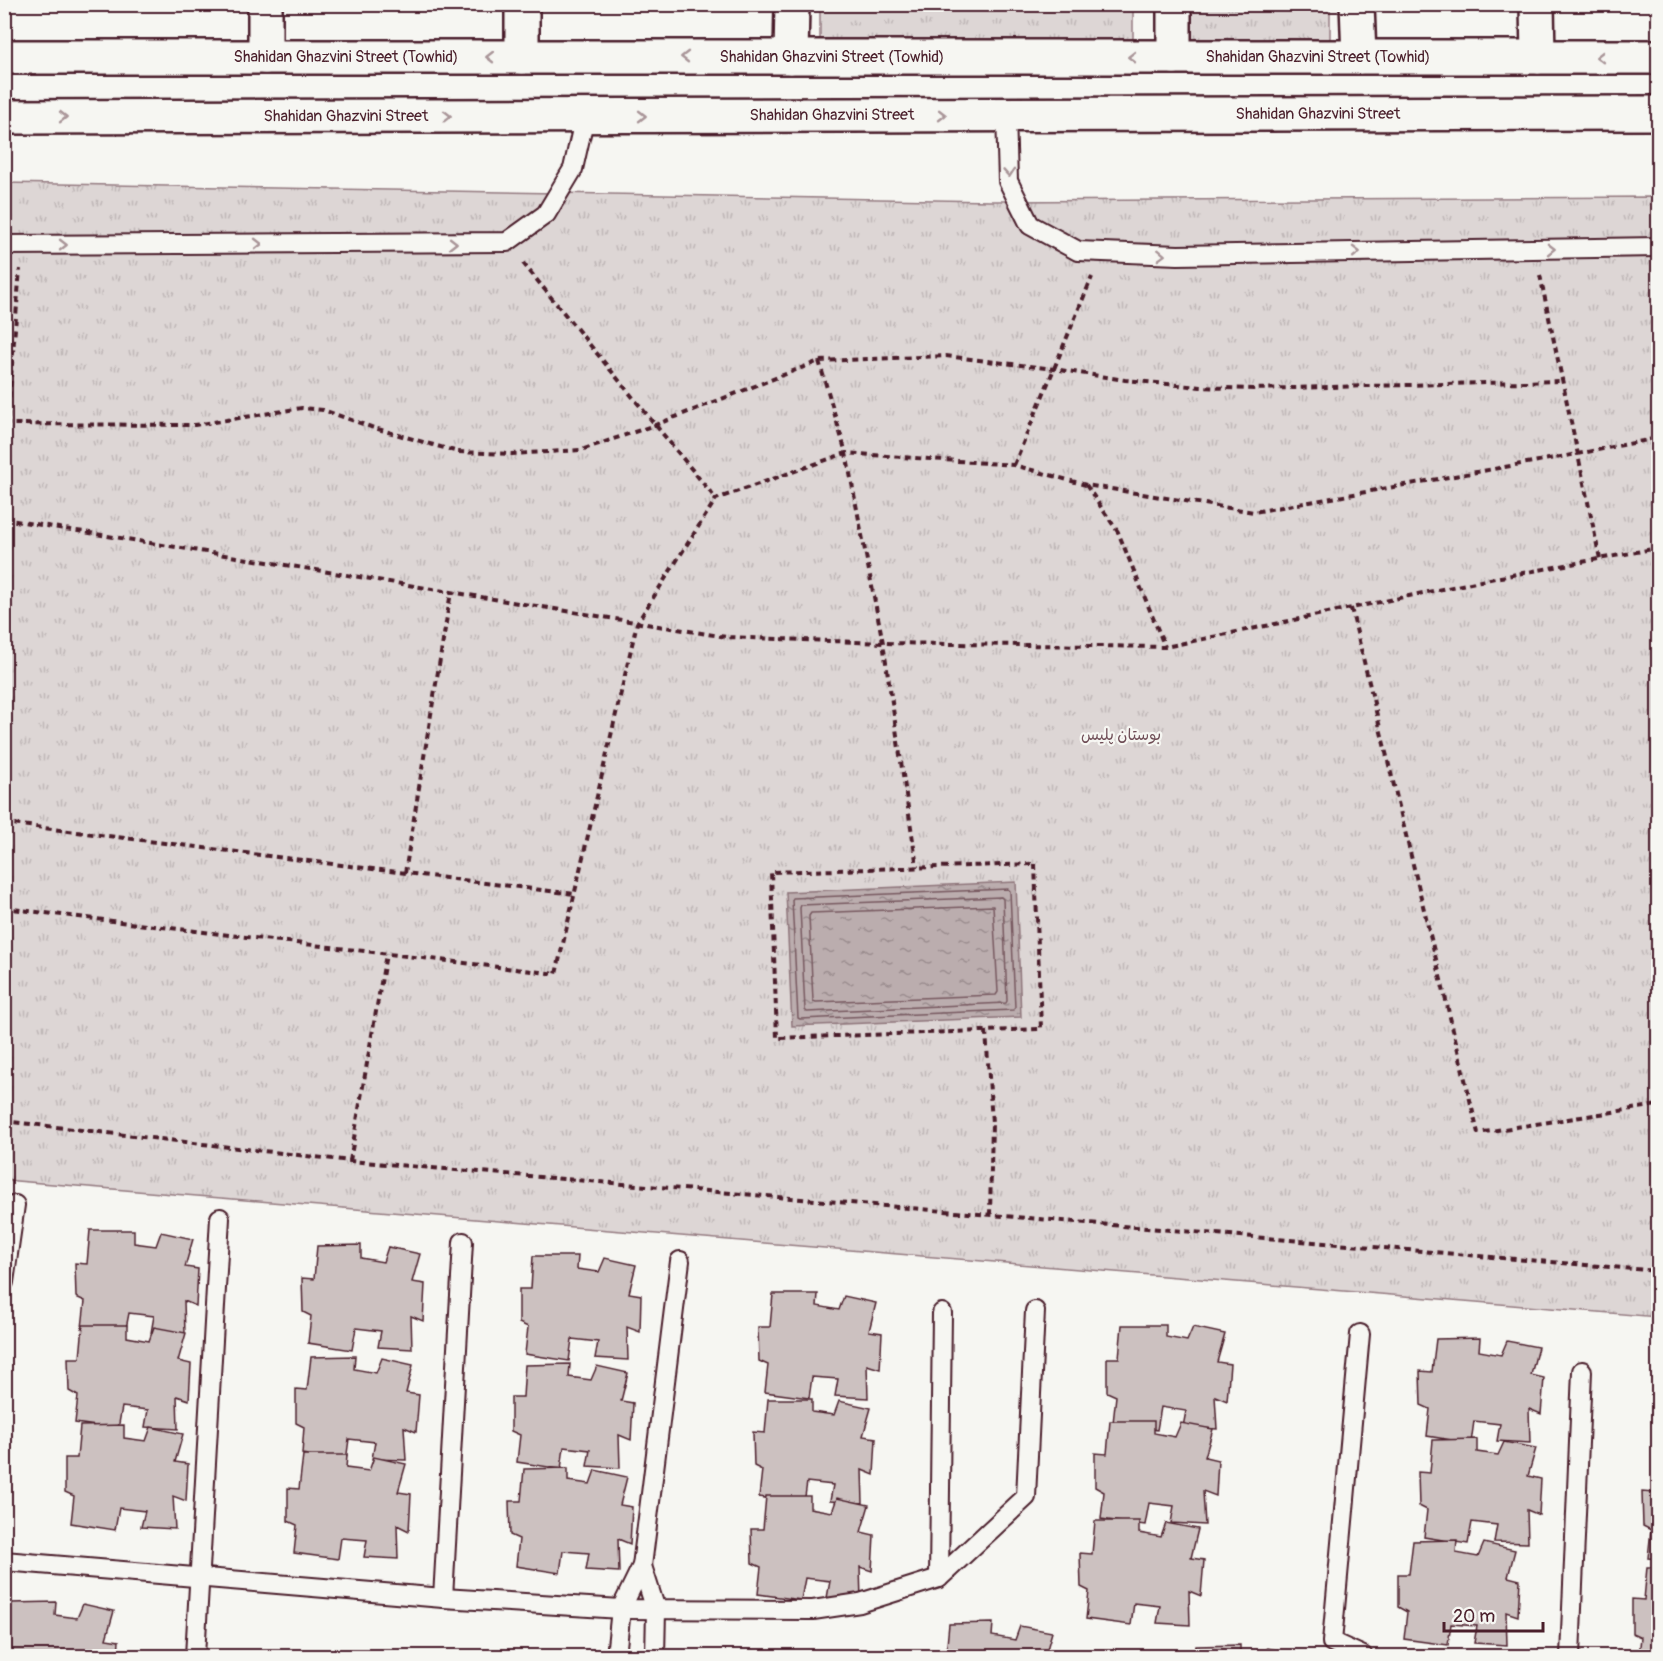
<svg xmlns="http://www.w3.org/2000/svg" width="1663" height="1661" viewBox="0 0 1663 1661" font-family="Pangolin,'Playpen Sans Arabic',sans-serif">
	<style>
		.grass { fill: url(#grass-tufts); stroke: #947a80; stroke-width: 1.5 }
		.water { fill: url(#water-ripples); stroke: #8e747a; stroke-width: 1.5 }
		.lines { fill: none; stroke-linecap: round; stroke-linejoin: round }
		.shore { stroke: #77585f; stroke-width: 1.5 }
		.building { fill: #ccc1c0; stroke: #4a1f2b; stroke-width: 1.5 }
		.service-casing { stroke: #4a1f2b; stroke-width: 22 }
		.minor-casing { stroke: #4a1f2b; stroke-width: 38 }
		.secondary-casing { stroke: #4a1f2b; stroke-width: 38 }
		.path { stroke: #4a1f2b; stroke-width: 4; stroke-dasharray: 6 4.5; stroke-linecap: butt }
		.service { stroke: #f6f6f2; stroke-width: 18 }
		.minor { stroke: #f6f6f2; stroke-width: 33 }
		.secondary { stroke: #f6f6f2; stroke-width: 33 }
		.oneway { stroke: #a99598 }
		.labels { text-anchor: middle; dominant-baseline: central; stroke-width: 4.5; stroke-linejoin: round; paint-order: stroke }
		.street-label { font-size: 16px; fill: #4a1f2b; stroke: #f6f6f2 }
		.park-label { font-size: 16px; fill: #6f4d56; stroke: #f6f6f2 }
	</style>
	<defs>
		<pattern id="grass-tufts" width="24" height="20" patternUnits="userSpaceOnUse" patternTransform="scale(1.5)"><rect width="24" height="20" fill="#ddd6d5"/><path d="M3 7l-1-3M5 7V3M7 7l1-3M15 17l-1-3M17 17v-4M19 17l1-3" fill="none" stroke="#bfb7b7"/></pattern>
		<pattern id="water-ripples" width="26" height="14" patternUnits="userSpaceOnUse" patternTransform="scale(1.5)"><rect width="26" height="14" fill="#bbadae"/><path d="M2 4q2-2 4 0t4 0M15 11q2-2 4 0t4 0" fill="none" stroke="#9a8c8e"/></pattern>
	</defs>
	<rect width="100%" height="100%" fill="#f6f6f2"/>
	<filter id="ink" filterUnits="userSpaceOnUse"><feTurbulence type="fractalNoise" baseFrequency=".0167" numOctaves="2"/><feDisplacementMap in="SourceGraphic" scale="12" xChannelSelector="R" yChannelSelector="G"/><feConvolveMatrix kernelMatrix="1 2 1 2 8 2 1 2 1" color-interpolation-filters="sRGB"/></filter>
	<g filter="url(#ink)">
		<g class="grass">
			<polygon points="820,5 1133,5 1133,46 820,44"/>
			<polygon points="1189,5 1330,5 1330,47 1189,48"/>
			<polygon points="4,183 990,201 1658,197 1658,1317 5,1180"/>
		</g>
		<polygon class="water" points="1016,882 1021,1017 792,1026 786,892"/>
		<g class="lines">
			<g class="shore">
				<polygon points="1008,889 1010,891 1015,1008 1013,1010 800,1019 798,1018 792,900 793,898"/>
				<polygon points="1001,897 1003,899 1007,1001 1006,1003 807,1012 805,1010 800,908 801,905"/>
				<polygon points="993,906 998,992 996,995 816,1002 813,1001 809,916 811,913"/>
			</g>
		</g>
		<g class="building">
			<polygon points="90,1230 134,1230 134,1243 156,1246 161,1232 193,1239 185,1267 198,1269 196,1306 184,1301 185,1334 151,1333 154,1316 129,1313 125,1334 82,1328 85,1301 76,1297 75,1263 87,1264"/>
			<polygon points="361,1245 361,1258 383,1262 388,1247 420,1254 412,1282 425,1284 423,1321 411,1316 412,1349 378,1347 381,1331 356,1328 352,1350 308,1343 311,1316 303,1312 302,1278 314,1279 317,1246"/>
			<polygon points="533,1256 578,1256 577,1269 599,1272 605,1258 636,1265 629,1293 641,1295 640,1332 627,1327 628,1360 595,1358 598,1342 572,1339 569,1361 525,1354 528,1327 519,1323 519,1289 531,1289"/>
			<polygon points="773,1294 818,1294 817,1306 839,1310 844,1296 876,1303 869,1331 882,1333 880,1369 867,1365 868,1398 835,1396 838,1379 812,1377 809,1398 765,1392 768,1365 759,1361 758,1327 770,1327"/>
			<polygon points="83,1325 127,1325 127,1337 149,1341 154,1327 186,1333 178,1361 191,1364 189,1400 177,1396 178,1429 145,1427 148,1410 122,1407 118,1429 75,1423 78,1396 69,1391 68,1358 80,1358"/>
			<polygon points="1122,1325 1166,1325 1166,1337 1187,1341 1193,1327 1225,1334 1217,1362 1230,1364 1227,1401 1215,1396 1217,1429 1183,1427 1186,1411 1161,1407 1157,1430 1113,1423 1116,1396 1107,1392 1107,1358 1119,1358"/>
			<polygon points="1480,1338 1479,1351 1501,1355 1507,1341 1538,1347 1531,1375 1544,1378 1541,1414 1529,1409 1530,1443 1497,1441 1500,1424 1474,1421 1471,1443 1427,1436 1430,1409 1421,1405 1420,1371 1432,1372 1436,1339"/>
			<polygon points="355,1356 354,1369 376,1373 382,1358 413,1365 406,1393 419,1395 416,1432 404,1427 406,1460 372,1459 375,1442 349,1439 346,1461 302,1454 304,1427 296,1423 296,1389 307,1390 311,1357"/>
			<polygon points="570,1364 569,1377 591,1380 597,1366 628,1373 621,1401 633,1403 631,1440 619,1435 620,1468 587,1466 590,1450 564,1447 561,1469 517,1462 520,1435 511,1431 511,1397 523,1397 525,1365"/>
			<polygon points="1652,1388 1658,1388 1658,1424 1653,1421"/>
			<polygon points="768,1399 812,1399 812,1412 834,1415 839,1401 871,1408 863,1436 876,1438 874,1475 862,1470 863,1503 830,1501 833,1485 807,1482 804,1504 759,1497 762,1470 754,1466 753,1432 765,1433"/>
			<polygon points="1110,1421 1154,1421 1154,1433 1175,1437 1181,1423 1213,1429 1205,1457 1218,1460 1216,1496 1203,1491 1205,1525 1171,1523 1174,1506 1149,1503 1145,1525 1101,1519 1104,1492 1095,1487 1095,1453 1107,1454"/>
			<polygon points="124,1425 124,1438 146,1441 151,1427 183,1434 175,1462 188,1464 186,1501 173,1496 175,1529 141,1527 145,1511 119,1508 115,1530 71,1523 74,1496 65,1492 65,1458 77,1458 80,1426"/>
			<polygon points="1477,1439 1477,1452 1498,1455 1504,1442 1536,1448 1528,1476 1541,1479 1539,1515 1527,1510 1528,1543 1494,1542 1497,1525 1472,1522 1468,1544 1424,1537 1427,1510 1419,1506 1418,1472 1430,1473 1433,1440"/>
			<polygon points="303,1455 347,1455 346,1468 369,1471 374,1457 406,1464 398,1492 411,1494 409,1531 397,1525 398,1559 364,1557 367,1540 341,1538 338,1559 294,1553 297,1525 288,1521 288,1488 299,1489"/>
			<polygon points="1657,1460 1658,1460 1658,1559 1648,1558 1651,1530 1643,1526 1642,1492 1654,1493"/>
			<polygon points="568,1468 568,1481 590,1484 595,1470 627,1477 620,1505 632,1507 630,1544 618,1539 619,1572 586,1570 589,1553 563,1551 560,1573 516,1566 519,1539 510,1535 509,1501 521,1501 524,1469"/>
			<polygon points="766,1496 810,1496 810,1508 832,1512 837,1498 869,1505 861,1532 874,1535 872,1571 860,1567 861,1600 827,1598 830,1581 805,1578 801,1600 758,1594 761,1567 752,1563 751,1529 763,1529"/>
			<polygon points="1095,1521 1139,1521 1139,1533 1161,1537 1166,1523 1198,1529 1191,1558 1204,1560 1201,1596 1189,1591 1190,1625 1157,1623 1160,1606 1134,1603 1131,1625 1086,1619 1089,1591 1081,1587 1080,1553 1092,1554"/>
			<polygon points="1457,1540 1456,1553 1478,1557 1484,1543 1515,1550 1508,1577 1520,1580 1518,1616 1506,1612 1507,1645 1474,1643 1477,1626 1451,1624 1448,1645 1404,1639 1407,1612 1398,1607 1398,1574 1409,1574 1413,1541"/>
			<polygon points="1647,1567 1658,1567 1658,1656 1639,1656 1641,1637 1632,1633 1632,1599 1644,1600"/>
			<polygon points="56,1602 55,1615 77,1618 83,1604 114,1611 106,1639 119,1641 118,1656 4,1656 4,1636 8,1636 11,1603"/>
			<polygon points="993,1623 992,1636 1015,1640 1020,1626 1052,1632 1045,1656 946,1656 949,1624"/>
			<polygon points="1240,1645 1240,1656 1195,1656 1196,1646"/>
			<polygon points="1267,1648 1299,1655 1298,1656 1264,1656"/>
		</g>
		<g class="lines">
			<defs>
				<g id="service">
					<polyline points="1006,115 1008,181 1030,225 1078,251 1178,255 1658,247"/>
					<polyline points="4,245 507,242 546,214 573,169 585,116"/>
					<polyline points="4,1282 15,1205"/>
					<polyline points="1360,1334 1332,1642 1363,1656"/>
					<polyline points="4,1561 443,1598 621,1609 813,1610 860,1603 939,1578 1026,1497 1035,1311"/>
					<polyline points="642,1566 656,1610 655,1656"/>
					<polyline points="939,1578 942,1313"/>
					<polyline points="443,1598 463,1242"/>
					<polyline points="195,1656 220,1218"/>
					<polyline points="616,1656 621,1609 642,1566 680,1261"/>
					<polyline points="1570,1656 1582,1371"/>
				</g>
				<g id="minor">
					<polyline points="265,4 265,57"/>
					<polyline points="1357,4 1359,57"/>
					<polyline points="1537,4 1538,57"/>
					<polyline points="522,57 522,4"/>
					<polyline points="791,57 792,4"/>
					<polyline points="1174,57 1174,4"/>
				</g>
				<g id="secondary">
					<path id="s1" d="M 4,57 L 1658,57"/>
					<path id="s2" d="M 4,117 L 1658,113"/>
				</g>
			</defs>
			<use href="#service" class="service-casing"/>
			<use href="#minor" class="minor-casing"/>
			<use href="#secondary" class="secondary-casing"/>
			<g class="path">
				<polyline points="523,263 716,499"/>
				<polyline points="1540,275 1600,559"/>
				<polyline points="819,361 846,453 883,643 917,867"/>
				<polyline points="4,424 195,425 302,408 323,410 371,427 458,452 512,454 581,450 655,425 819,361 946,356 1054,369 1125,380 1200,387 1253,389 1561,381"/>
				<polyline points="4,460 20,269"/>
				<polyline points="1014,465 1092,277"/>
				<polyline points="1086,485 1118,532 1165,647"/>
				<polyline points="4,519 726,637 883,643 1165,647 1490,579 1658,548"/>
				<polyline points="1351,608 1478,1133 1658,1105"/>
				<polyline points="4,823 574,894"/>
				<polygon points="1035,864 1041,1029 777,1038 771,872"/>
				<polyline points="405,873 451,592"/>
				<polyline points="4,908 556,974 637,623 716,499 846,453 1014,465 1086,485 1254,512 1577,454 1658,438"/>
				<polyline points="986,1031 992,1123 990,1214"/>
				<polyline points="4,1121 350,1161 1658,1271"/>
				<polyline points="350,1161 386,954"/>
			</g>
			<use href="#service" class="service"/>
			<use href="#minor" class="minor"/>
			<use href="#secondary" class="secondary"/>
		</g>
		<defs><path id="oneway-chevron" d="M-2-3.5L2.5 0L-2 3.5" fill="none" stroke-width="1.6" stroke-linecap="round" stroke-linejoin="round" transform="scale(1.5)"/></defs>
		<g class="oneway">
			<use href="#oneway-chevron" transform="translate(490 57) rotate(180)"/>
			<use href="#oneway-chevron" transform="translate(685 57) rotate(180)"/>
			<use href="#oneway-chevron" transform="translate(1132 57) rotate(-180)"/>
			<use href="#oneway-chevron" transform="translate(1600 57) rotate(180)"/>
			<use href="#oneway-chevron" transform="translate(942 115)"/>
			<use href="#oneway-chevron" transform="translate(447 116)"/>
			<use href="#oneway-chevron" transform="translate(642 116)"/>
			<use href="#oneway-chevron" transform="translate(63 117)"/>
			<use href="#oneway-chevron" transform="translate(1009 173) rotate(86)"/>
			<use href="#oneway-chevron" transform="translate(453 243)"/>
			<use href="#oneway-chevron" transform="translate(258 244)"/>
			<use href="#oneway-chevron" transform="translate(63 245)"/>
			<use href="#oneway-chevron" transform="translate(1551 249) rotate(-1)"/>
			<use href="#oneway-chevron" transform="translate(1356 252) rotate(-1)"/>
			<use href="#oneway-chevron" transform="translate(1161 255) rotate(2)"/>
		</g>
	</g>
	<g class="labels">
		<g class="street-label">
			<text stroke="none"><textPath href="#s1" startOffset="342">Shahidan Ghazvini Street (Towhid)</textPath></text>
			<text stroke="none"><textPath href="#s1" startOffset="828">Shahidan Ghazvini Street (Towhid)</textPath></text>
			<text stroke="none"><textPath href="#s1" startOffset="1314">Shahidan Ghazvini Street (Towhid)</textPath></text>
			<text stroke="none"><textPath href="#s2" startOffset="1314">Shahidan Ghazvini Street</textPath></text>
			<text stroke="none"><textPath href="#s2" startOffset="828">Shahidan Ghazvini Street</textPath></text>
			<text stroke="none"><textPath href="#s2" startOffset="342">Shahidan Ghazvini Street</textPath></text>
		</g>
		<g class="park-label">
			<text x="1121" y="735">بوستان پلیس</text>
		</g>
	</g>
	<rect width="1663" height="1661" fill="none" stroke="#f6f6f2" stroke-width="24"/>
	<rect x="12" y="12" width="1639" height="1637" fill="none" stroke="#4a1f2b" stroke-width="2" filter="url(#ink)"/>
	<path d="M1444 1622v9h99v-9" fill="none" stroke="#4a1f2b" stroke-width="3"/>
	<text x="1453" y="1622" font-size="18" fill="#4a1f2b" stroke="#f6f6f2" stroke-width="4.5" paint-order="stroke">20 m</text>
</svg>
